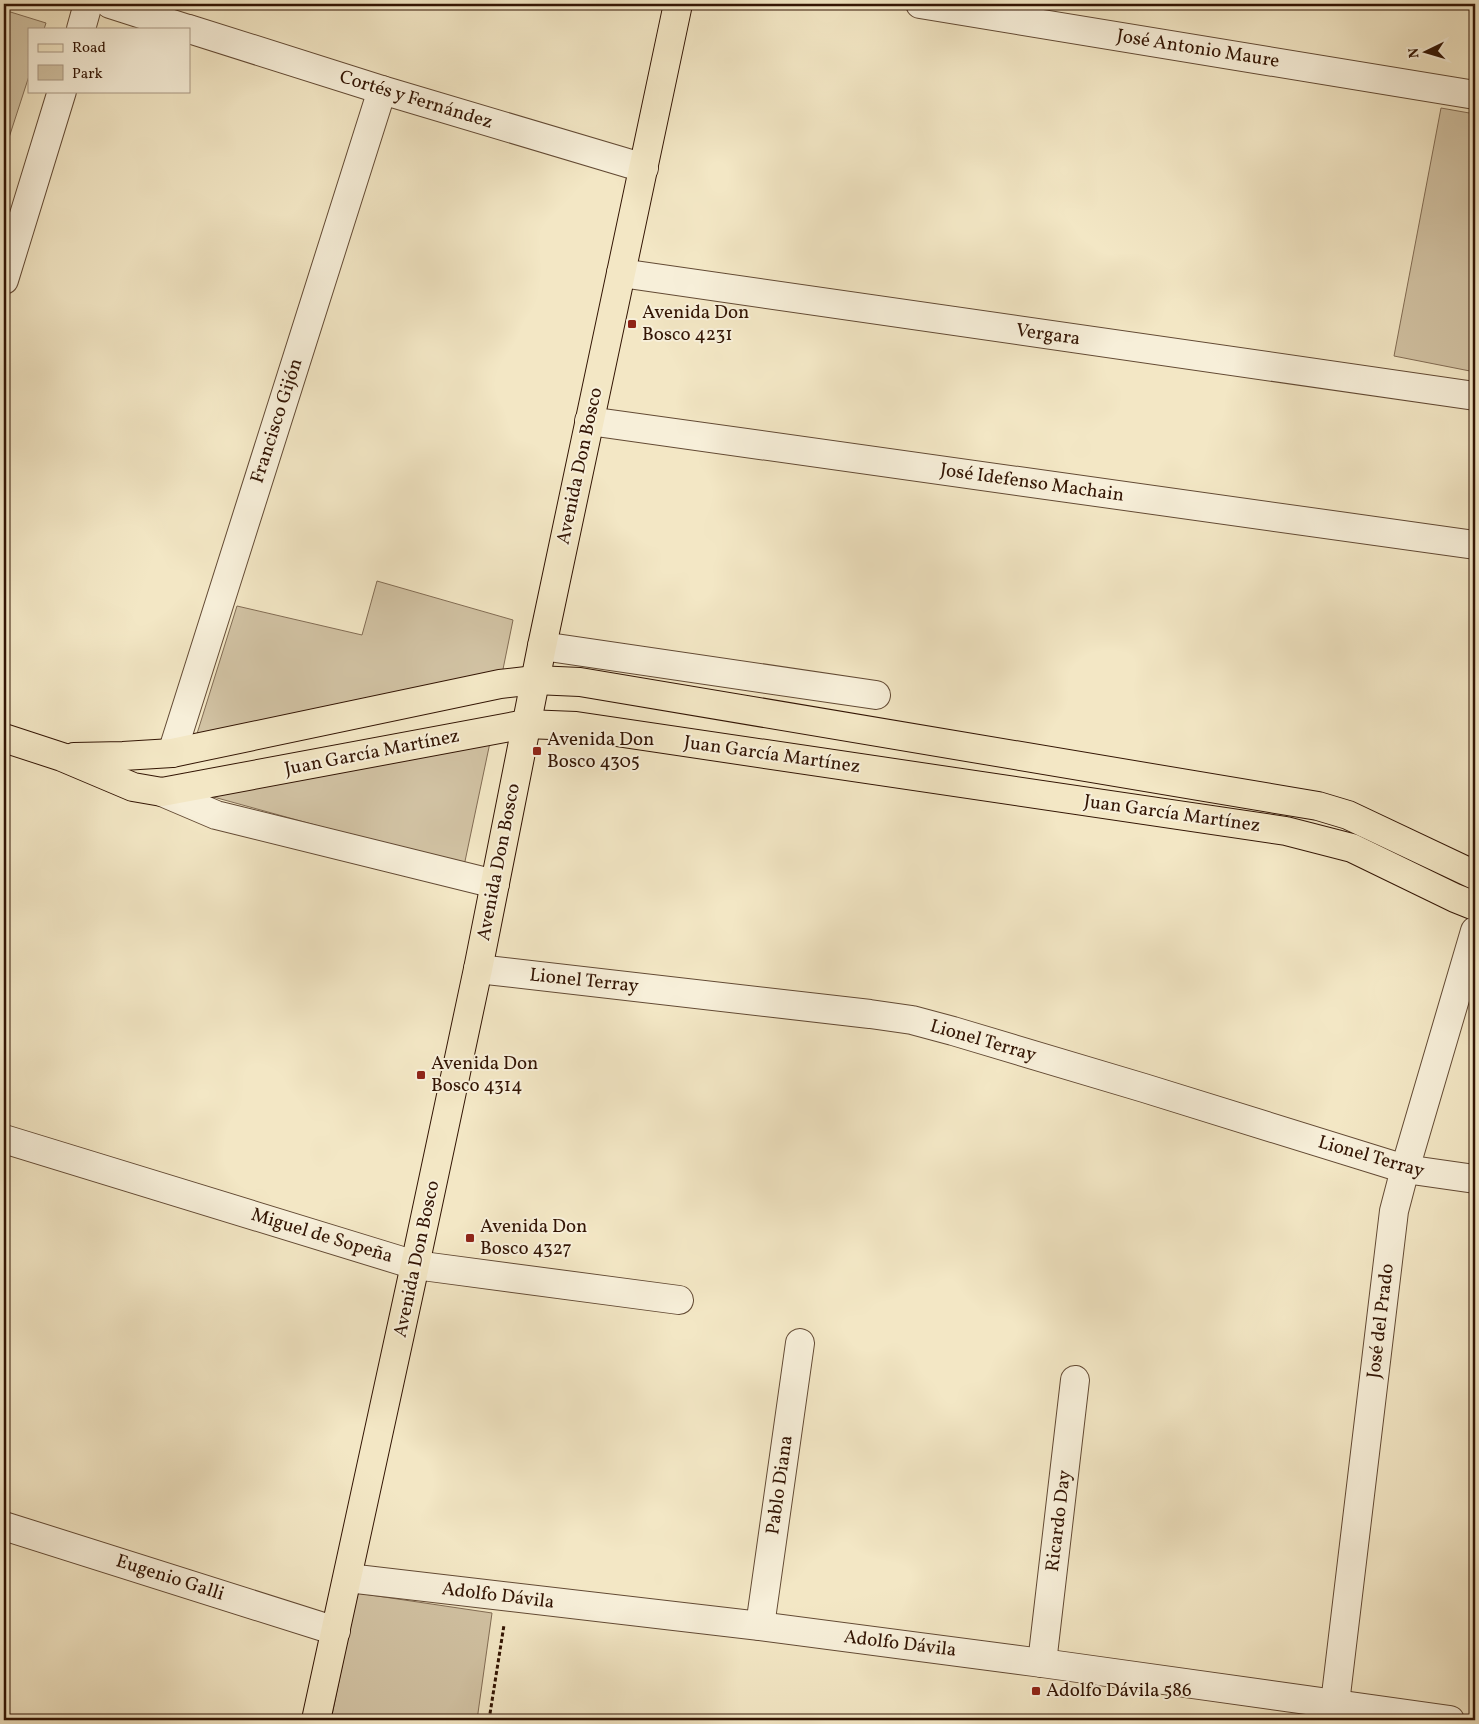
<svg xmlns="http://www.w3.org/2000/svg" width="1479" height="1724" viewBox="0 0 1479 1724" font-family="Vollkorn,serif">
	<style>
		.green { fill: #d2c3a4; stroke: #826c54 }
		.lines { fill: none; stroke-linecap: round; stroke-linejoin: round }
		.minor-casing { stroke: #634a34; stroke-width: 30 }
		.major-casing { stroke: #331504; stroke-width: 30 }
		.path { stroke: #331504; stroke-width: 3; stroke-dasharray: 4 2.5; stroke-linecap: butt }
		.minor { stroke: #f7efd9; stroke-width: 28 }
		.major { stroke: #f3e7c5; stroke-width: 28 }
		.poi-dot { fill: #8f2418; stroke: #f7efd9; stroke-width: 2 }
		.labels { text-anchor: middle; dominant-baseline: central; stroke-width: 4; stroke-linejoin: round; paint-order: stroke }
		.street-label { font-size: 19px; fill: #331504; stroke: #f7efd9 }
		.poi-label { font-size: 19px; fill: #331504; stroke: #f7efd9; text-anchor: start }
	</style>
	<rect width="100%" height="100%" fill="#f3e7c5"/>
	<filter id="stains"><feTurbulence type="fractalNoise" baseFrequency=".004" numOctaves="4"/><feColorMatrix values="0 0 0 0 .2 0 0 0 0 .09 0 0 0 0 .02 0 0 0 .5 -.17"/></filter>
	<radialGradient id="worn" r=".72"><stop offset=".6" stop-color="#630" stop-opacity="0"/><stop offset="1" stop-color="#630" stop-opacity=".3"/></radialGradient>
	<g class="green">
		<polygon points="4,10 46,23 44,29 29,29 29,76 4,153"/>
		<polygon points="1441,108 1475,114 1475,372 1394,356"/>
		<polygon points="377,581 513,620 500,684 190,756 237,606 362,635"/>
		<polygon points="492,733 464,866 199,793"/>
		<polygon points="357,1593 492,1613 477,1720 331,1720"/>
	</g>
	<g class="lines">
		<defs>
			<g id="minor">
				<polyline points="110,4 188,29"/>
				<polyline points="920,4 1475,95"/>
				<polyline points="81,29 88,4"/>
				<polyline points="189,29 382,90 644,168"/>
				<polyline points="621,273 1475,396"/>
				<polyline points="4,280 62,91"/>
				<polyline points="589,421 1475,545"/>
				<polyline points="542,646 876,695"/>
				<polyline points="172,753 382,90"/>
				<polyline points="162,792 216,815 495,884"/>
				<polyline points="478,969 870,1014 912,1020 953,1031 1144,1088 1405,1169 1475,1179"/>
				<polyline points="4,1139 415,1265 679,1300"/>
				<polyline points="4,1526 336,1631"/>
				<polyline points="348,1578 760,1626 1042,1663 1450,1720"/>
				<polyline points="760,1626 800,1343"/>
				<polyline points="1042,1663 1075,1380"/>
				<polyline points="1333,1720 1394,1211 1405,1169 1475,931"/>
			</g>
			<g id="major">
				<polyline points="4,738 62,757 133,787 162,792 526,724 576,726 1286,831 1352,848 1455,898 1475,906"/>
				<polyline points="74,757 123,756 172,753 500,684 535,680 580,682 1318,806 1348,815 1475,875"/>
				<polyline points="316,1720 415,1265 478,969 542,646 678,4"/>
			</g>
		</defs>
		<use href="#minor" class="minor-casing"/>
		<use href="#major" class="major-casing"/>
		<polyline class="path" points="489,1720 504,1625"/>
		<use href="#minor" class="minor"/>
		<use href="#major" class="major"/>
	</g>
	<g class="poi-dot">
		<rect x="627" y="319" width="10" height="10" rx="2.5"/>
		<rect x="532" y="746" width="10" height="10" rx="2.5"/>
		<rect x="416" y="1070" width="10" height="10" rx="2.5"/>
		<rect x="465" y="1233" width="10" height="10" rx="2.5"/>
		<rect x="1031" y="1686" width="10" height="10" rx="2.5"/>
	</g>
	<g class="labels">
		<g class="street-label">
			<text transform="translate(1198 49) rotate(9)">José Antonio Maure</text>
			<text transform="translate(416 100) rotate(17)">Cortés y Fernández</text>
			<text transform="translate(1048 335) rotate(8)">Vergara</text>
			<text transform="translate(277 421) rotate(-72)">Francisco Gijón</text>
			<text transform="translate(580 466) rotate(-78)">Avenida Don Bosco</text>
			<text transform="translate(1032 483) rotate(8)">José Idefenso Machain</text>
			<text transform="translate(372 753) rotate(-11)">Juan García Martínez</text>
			<text transform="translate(772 755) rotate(8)">Juan García Martínez</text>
			<text transform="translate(1172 814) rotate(8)">Juan García Martínez</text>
			<text transform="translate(499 862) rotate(-79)">Avenida Don Bosco</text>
			<text transform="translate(584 981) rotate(6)">Lionel Terray</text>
			<text transform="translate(983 1041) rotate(16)">Lionel Terray</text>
			<text transform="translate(1371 1157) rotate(16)">Lionel Terray</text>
			<text transform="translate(322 1236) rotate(17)">Miguel de Sopeña</text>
			<text transform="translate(417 1259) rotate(-78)">Avenida Don Bosco</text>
			<text transform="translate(1381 1321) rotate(-83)">José del Prado</text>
			<text transform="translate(780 1485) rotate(-82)">Pablo Diana</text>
			<text transform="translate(1059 1521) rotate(-83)">Ricardo Day</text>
			<text transform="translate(170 1578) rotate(18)">Eugenio Galli</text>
			<text transform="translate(498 1596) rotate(7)">Adolfo Dávila</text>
			<text transform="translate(900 1644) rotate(7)">Adolfo Dávila</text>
		</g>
		<g class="poi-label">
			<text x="642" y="313">Avenida Don<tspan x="642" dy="22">Bosco 4231</tspan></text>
			<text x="547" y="740">Avenida Don<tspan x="547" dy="22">Bosco 4305</tspan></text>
			<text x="431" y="1064">Avenida Don<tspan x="431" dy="22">Bosco 4314</tspan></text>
			<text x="480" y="1227">Avenida Don<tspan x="480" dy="22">Bosco 4327</tspan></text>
			<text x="1046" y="1691">Adolfo Dávila 586</text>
		</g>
	</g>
	<rect width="1479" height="1724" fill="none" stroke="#f3e7c5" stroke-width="20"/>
	<rect x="5" y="5" width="1469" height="1714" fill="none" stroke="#331504" stroke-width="2.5"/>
	<rect x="10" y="10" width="1459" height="1704" fill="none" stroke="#331504"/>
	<rect x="28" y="28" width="162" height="65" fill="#f7efd9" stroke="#a99884"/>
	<rect x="38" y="44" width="25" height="8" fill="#f3e7c5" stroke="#a99884"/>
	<text x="72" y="52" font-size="15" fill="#331504">Road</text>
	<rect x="38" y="65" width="25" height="15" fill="#d2c3a4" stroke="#a99884"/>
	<text x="72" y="78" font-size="15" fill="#331504">Park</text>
	<g transform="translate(1426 52) rotate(265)" stroke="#f7efd9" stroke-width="4" paint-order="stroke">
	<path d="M0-4L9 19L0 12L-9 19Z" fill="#331504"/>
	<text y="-8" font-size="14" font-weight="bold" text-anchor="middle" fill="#331504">N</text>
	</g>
	<rect width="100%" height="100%" filter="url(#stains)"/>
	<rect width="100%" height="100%" fill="url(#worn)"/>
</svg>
